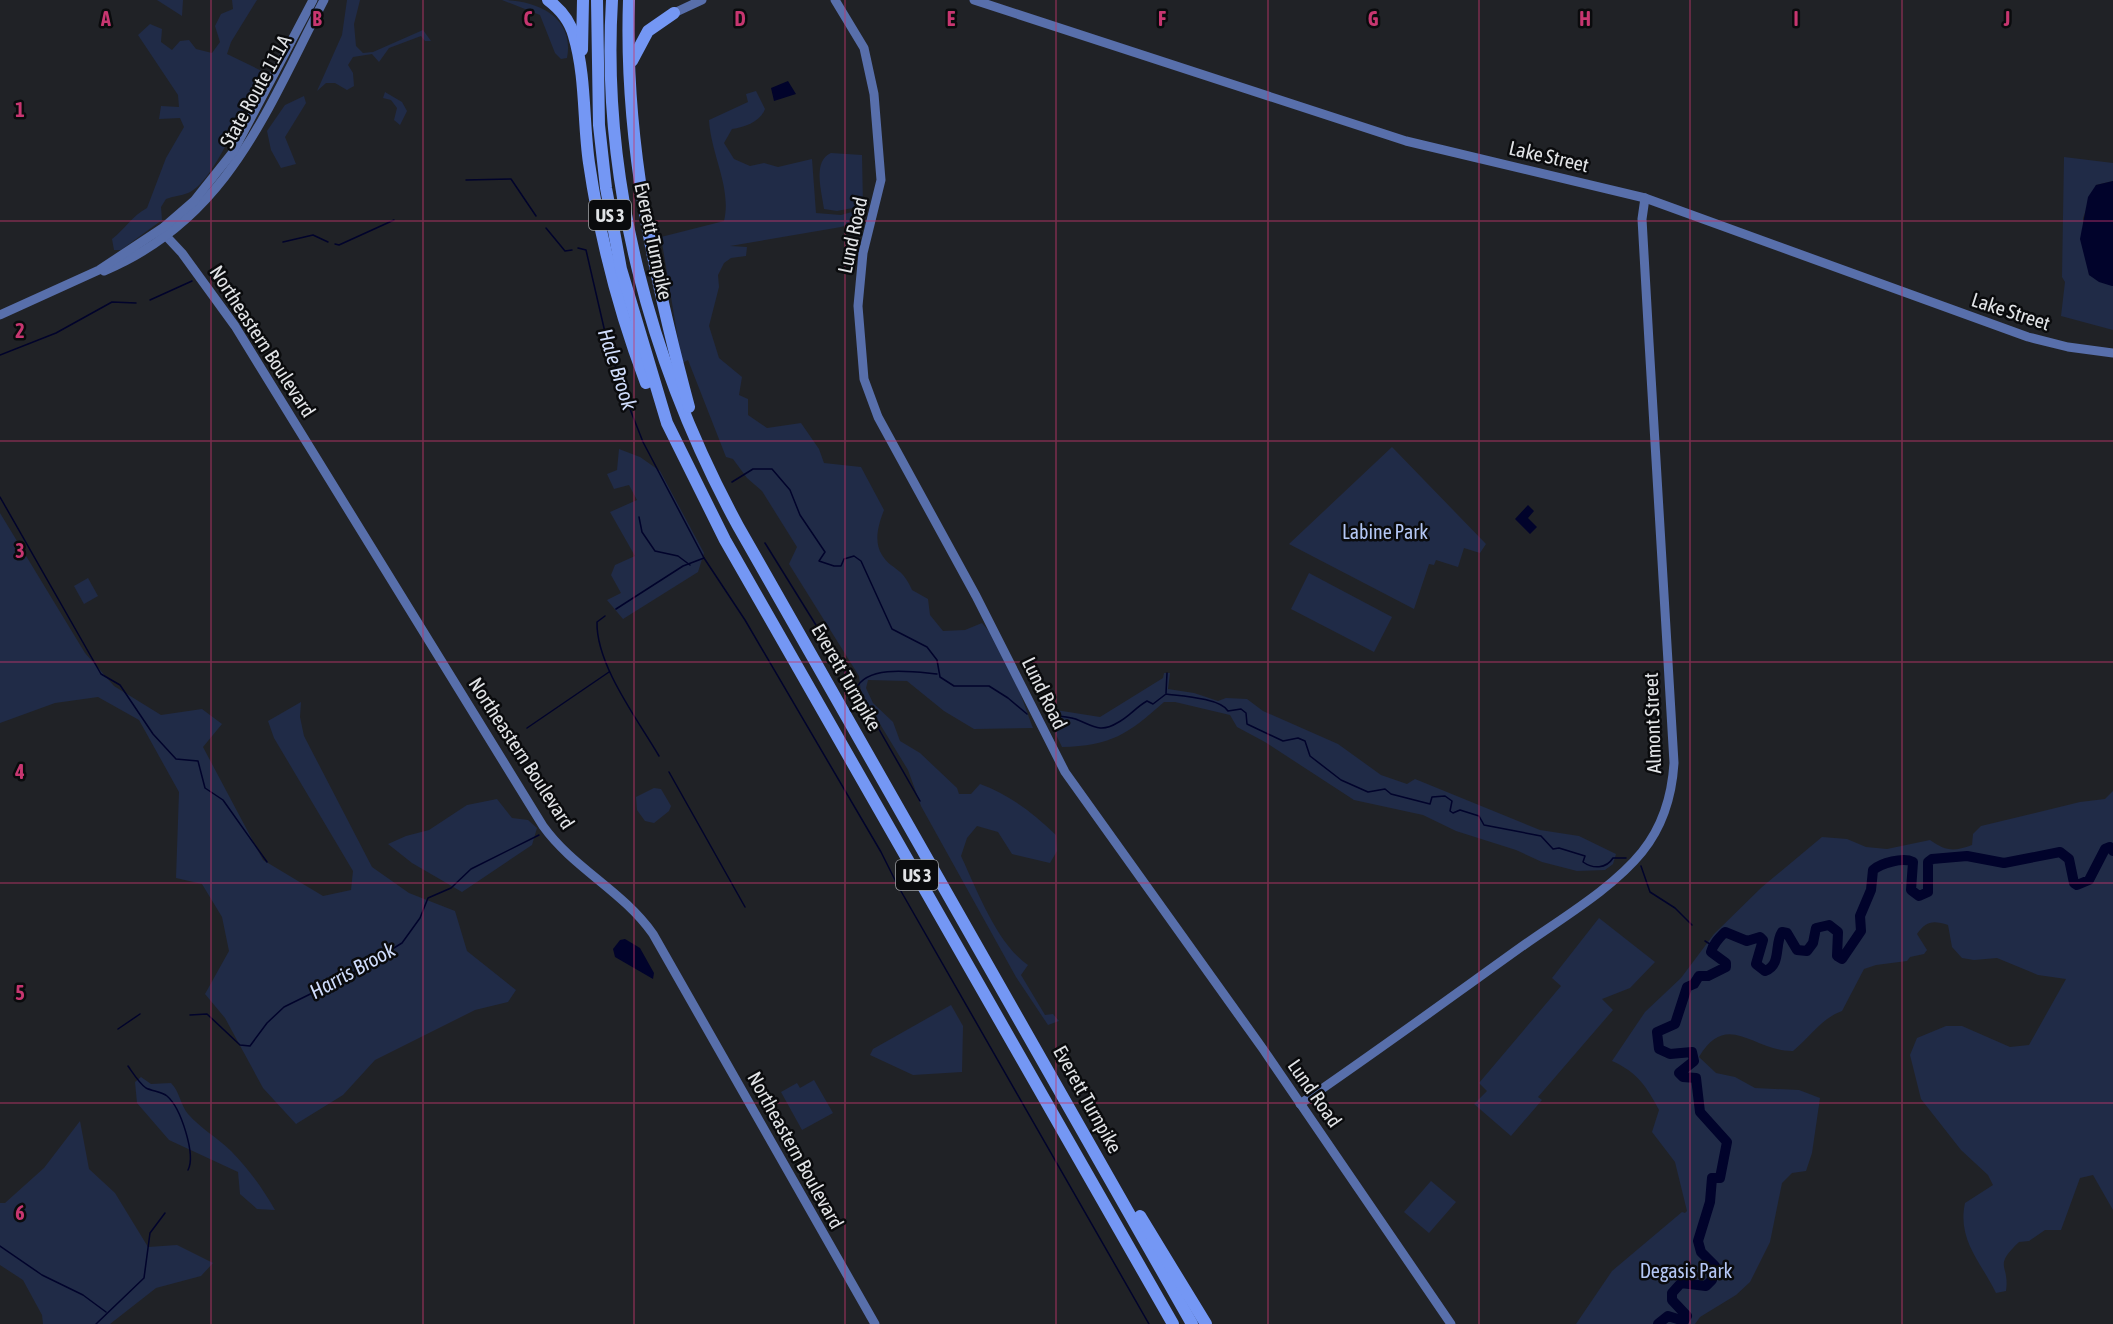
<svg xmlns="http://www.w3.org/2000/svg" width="2113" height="1324" viewBox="0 0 2113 1324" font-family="'Asap Condensed',sans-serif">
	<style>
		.green { fill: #202b47 }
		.water { fill: #01032b }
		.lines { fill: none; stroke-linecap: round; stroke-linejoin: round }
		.stream { stroke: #01032b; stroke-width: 1.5 }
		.river { stroke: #01032b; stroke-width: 10 }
		.secondary { stroke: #586fab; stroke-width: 9 }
		.highway { stroke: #7497f4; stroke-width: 12 }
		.grid { fill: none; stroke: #c73670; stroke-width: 1.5; stroke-opacity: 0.55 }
		.labels { text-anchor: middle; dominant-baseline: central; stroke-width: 5; stroke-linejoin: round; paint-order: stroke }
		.shield { fill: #0a0b0d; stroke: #a0a2a5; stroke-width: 1.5 }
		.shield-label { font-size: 18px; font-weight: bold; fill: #e1e3e6 }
		.street-label { font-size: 20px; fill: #e1e3e6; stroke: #0a0b0d }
		.park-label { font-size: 20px; fill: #b4c7f5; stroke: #0a0b0d }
		.water-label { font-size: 21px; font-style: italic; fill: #cfdcfb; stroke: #0a0b0d }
		.grid-label { font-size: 20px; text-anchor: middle; font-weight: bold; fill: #c73670; stroke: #0a0b0d; stroke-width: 5; stroke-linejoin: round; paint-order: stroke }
	</style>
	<rect width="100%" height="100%" fill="#202226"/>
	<g class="green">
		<polygon points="157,0 183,0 182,16"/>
		<path d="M 232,0 L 257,0 L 231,42 L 227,54 L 264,72 C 246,99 215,183 188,193 C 181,196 173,196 166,199 L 161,207 L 162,220 L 121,250 L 114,250 L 112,239 C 125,229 132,216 147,208 L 166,158 L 184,127 L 180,118 L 159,119 L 161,106 L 179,107 L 178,95 L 138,35 L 150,24 L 162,29 L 161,42 L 172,50 L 180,41 L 189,40 L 196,49 L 212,53 L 220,42 L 215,26 L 221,14 L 233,9 Z"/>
		<polygon points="347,0 360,0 354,24 356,46 363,53 373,52 423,30 431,41 425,41 421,36 389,48 379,62 372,54 353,57 348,65 353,73 354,86 347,90 335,83 326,83 317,91 342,35"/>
		<path d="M 502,0 C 537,0 575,17 567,58 L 561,59 L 555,53 L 540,15 Z"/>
		<path d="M 756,91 L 765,109 C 760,122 745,127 732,129 L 724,143 L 734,159 L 750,166 L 764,163 L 778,167 L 812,159 L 816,213 L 841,215 L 859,210 L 858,221 L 841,227 L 730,246 L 747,247 L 746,256 L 731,258 L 724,263 L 718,275 L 719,287 L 709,326 L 719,358 L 742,377 L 739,395 L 748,399 L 748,415 L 767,428 L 801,423 L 819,449 L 824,463 L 861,467 L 884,510 C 879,523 873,541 882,555 C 891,570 902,566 912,590 L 928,599 L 930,615 L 943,631 L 965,630 L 982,623 C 1008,651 1019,692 1033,728 L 974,729 L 944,711 L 907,681 L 868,680 L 866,688 L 873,703 L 893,722 L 900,741 L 920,753 L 957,788 L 959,794 L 971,794 L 980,784 C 1010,795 1033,813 1056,835 L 1057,851 L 1050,863 L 1012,854 L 998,832 L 977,826 L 967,838 L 961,856 C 977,890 997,944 1028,965 L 1021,975 L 1045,1015 L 1053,1014 L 1059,1021 L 1048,1025 L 1016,977 L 921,806 L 908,770 L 861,693 L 859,676 L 789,564 L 797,547 L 762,491 L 747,478 L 733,459 L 726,457 L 688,360 L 682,363 L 661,237 L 724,221 C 732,188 711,155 709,120 L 748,102 L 746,94 Z"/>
		<polygon points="385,92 402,102 407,111 400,125 394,120 397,108 391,100 383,98"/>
		<polygon points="304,96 306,103 285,137 296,164 281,168 271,150 267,131 285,105"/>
		<path d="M 831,153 L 862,155 L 863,206 L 837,211 L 824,209 C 822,192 812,161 831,153 Z"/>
		<polygon points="2064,157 2113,163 2113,181 2096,185 2083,218 2089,275 2113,286 2113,330 2061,316 2065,282 2062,277"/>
		<polygon points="1392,447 1486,544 1480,553 1464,548 1458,567 1436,560 1434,565 1429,564 1414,609 1289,544"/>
		<polygon points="619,449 640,457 660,471 704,553 698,572 623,619 607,600 621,593 611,575 615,565 635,556 610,512 637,500 629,485 614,489 607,474 617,470"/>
		<polygon points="0,513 85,653 114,686 161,715 202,709 222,724 203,747 263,860 323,896 351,890 353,871 274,738 268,721 301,702 300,717 304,736 372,867 409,893 455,911 467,951 516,990 508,1002 475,1010 375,1060 343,1095 296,1124 263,1088 225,1018 205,994 229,951 222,917 202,884 176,878 179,792 139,720 98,697 55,703 0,723"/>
		<polygon points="1309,573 1392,617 1374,652 1291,609"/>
		<polygon points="88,578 98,596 84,604 74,586"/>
		<path d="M 1164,673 L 1170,673 L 1168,689 L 1194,693 L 1218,701 L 1226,698 L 1247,699 L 1263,711 L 1338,744 L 1381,775 L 1407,784 L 1415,779 L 1540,830 L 1579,836 L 1616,854 L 1613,864 L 1605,870 L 1577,871 L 1542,862 L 1516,850 L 1456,831 L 1423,815 L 1354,800 L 1265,742 L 1237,727 L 1230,715 L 1175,702 L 1164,702 C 1128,734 1111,746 1062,747 L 1043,708 L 1100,717 L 1163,678 Z"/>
		<polygon points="654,788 661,789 671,806 669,811 654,823 645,821 637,810 636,797"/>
		<path d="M 2113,791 L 2113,1210 L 2093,1175 L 2080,1178 L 2061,1230 L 2045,1230 L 2029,1241 L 2019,1242 C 1992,1268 2010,1263 2006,1291 L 1996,1293 C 1981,1262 1957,1240 1965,1203 L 1993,1185 L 1988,1175 L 1961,1150 L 1921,1099 L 1910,1055 L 1917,1038 L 1946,1026 L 1962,1026 L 2010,1047 L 2029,1045 L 2066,979 L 2038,975 L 1997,958 L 1974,960 L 1962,958 L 1952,947 L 1948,925 C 1933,920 1926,921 1917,934 L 1927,950 L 1924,954 L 1910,957 L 1907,961 L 1876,965 L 1864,969 L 1842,1011 C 1822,1018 1810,1037 1793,1051 C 1754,1052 1727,1009 1699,1057 L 1716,1073 L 1735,1077 L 1755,1088 L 1799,1090 L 1820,1098 L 1812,1153 L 1806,1171 L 1792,1173 L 1782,1183 L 1770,1242 L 1750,1282 L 1736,1295 L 1700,1317 L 1695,1324 L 1576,1324 L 1612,1271 L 1682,1212 L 1685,1213 L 1687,1211 L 1675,1162 L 1652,1132 L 1659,1110 C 1647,1087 1637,1072 1612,1061 L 1645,1012 L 1681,978 L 1714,934 L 1762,887 L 1822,837 L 1847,839 L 1866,847 L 1887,849 L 1930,840 C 1946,851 1953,852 1972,845 L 1973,834 L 1981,826 L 2080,802 L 2105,799 Z"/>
		<polygon points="497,799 512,818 528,820 537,828 532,845 462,892 412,863 388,844 406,836 429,830 467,805"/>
		<polygon points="1599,918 1655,962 1630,988 1602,999 1613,1010 1538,1097 1542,1100 1511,1136 1474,1104 1487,1091 1479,1083 1561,986 1552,978"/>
		<polygon points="951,1005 963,1026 962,1072 913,1075 870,1055 873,1049"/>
		<path d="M 141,1077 L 151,1084 L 171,1083 C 180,1092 180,1104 188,1114 C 200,1128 218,1138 231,1151 C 248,1168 263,1189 275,1210 L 257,1209 L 240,1194 L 238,1172 L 169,1140 L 137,1103 L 135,1082 Z"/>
		<polygon points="814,1080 833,1113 802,1130 781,1092 797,1083 800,1088"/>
		<polygon points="80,1121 89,1169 115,1193 148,1247 177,1245 213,1263 201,1276 156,1288 110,1324 43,1324 42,1315 23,1280 0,1265 0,1203 5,1203 44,1168"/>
		<polygon points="1431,1181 1456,1202 1429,1233 1404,1212"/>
	</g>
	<g class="water">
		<polygon points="788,81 796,94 774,101 771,88"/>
		<polygon points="2113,181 2113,286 2112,286 2099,282 2089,275 2080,239 2088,197 2096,185"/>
		<polygon points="1528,505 1534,511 1528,518 1537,527 1530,534 1515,519"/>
		<polygon points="625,939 640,948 654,973 653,979 615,957 613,949 620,940"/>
	</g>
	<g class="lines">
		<g class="stream">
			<polyline points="466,180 511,179 536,216"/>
			<polyline points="546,228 565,251 572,250"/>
			<polyline points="283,242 313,235 328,242"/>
			<polyline points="335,244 339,245 394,220"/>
			<polyline points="578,248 586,250 607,341 628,404 643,442 704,558 683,566 616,609"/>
			<polyline points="150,300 192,281"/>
			<polyline points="0,355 56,333 112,302 136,303"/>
			<polyline points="732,482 753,469 772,469 790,490 800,515 825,552 819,561 834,566 841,566 844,559 854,556 861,561 892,629 927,647 937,660 940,677 954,686 989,686 1008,698 1027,714"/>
			<polyline points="0,497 101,674 120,685 153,734 176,759 198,761 205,788 223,800 267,862"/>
			<polyline points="639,517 642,532 655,551 678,556 690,565"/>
			<polyline points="765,543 855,688"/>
			<polyline points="704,558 745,620 881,852 898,886 1149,1324"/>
			<path d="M 605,616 L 597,622 C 596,665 638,720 659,756"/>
			<polyline points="1166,693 1167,673"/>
			<path d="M 1046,714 C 1054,716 1073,717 1078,720 C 1093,726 1101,733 1117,723 C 1129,717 1136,707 1147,701 L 1153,704 L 1166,694 C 1181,696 1220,698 1228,711 L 1241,709 L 1246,713 L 1247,724 L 1283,741 L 1298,738 L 1305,741 L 1310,756 L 1341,780 L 1368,792 L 1385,789 L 1391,794 L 1430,804 L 1432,797 L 1445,796 L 1452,801 L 1450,811 L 1453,813 L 1460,810 L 1479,816 L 1484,825 L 1541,836 L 1553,849 L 1559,848 L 1585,856 L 1583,862 C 1593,869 1606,869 1613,858 L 1626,858"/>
			<polyline points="527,728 609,672"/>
			<polyline points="669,772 745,907"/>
			<path d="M 920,801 L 856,689 C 867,664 915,672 937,674"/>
			<polyline points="1641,866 1650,892 1675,908 1692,925"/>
			<polyline points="1705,941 1713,946"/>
			<polyline points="190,1015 207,1014 240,1045 250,1046 267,1023 284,1007 355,972 402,943 420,918 428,898 451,888 471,869 539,835"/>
			<polyline points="118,1029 140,1014"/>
			<path d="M 128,1066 C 133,1073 139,1083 146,1088 C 152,1091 162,1092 167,1096 C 181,1108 196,1155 188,1170"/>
			<polyline points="0,1246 42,1275 83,1295 106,1312"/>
			<polyline points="96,1324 144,1278 150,1233 165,1213"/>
		</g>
		<path class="river" d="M 1658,1324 L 1668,1316 L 1684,1321 L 1687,1316 L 1672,1300 L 1672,1293 L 1681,1283 L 1706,1286 L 1712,1280 L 1715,1266 L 1701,1252 L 1698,1241 L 1710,1202 L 1712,1178 L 1720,1178 L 1727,1142 L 1700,1112 L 1696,1078 L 1683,1077 L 1679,1073 L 1694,1061 L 1692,1052 L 1670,1054 L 1659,1049 L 1657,1032 L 1675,1024 L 1687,987 L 1694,984 L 1699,976 L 1708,976 L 1726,967 L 1726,963 L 1711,952 C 1713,944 1719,938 1725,932 L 1747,941 L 1760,937 L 1763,940 L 1756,964 L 1765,971 C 1782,965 1774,944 1782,932 L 1787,933 L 1797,950 L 1807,951 L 1813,943 L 1816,928 L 1829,925 L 1838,932 L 1837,956 L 1842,959 L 1861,931 L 1860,916 L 1871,890 L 1873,870 C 1881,863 1903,857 1913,862 L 1911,890 L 1919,896 L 1928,892 L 1928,862 L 1932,859 L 1967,856 L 2004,863 L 2060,852 L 2069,859 L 2074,883 L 2077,885 L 2089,880 L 2105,849 L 2110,847 L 2113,851"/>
		<g class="secondary">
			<polyline points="835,0 864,48 874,94 881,180 863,253 858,306 864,379 878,417 976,596 1065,772 1263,1049 1451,1324"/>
			<polyline points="974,0 1406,141 1645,198 2028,337 2068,347 2113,353"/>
			<polyline points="674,13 702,0"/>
			<path d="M 164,227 L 167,237 L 182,253 L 235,326 L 543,826 C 573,868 623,891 653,934 L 875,1324"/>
			<path d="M 104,271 C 228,219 266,111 324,0"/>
			<polyline points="0,315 99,270 164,227 194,201 233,152 313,0"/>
			<path d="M 1300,1104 C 1376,1052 1450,998 1524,945 C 1562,918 1613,888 1642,852 C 1663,826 1672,795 1674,763 L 1649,342 L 1642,219 L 1645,198"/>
		</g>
		<g class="highway">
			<path d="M 548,0 C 560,9 570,21 574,36 C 586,76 583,122 589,163 C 600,238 619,312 646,383"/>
			<polyline points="597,0 599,125 606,188 621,269 667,423 725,540 1173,1324"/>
			<path d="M 612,0 C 601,182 651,366 738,526 L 1192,1324"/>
			<path d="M 629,0 C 624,139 653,273 689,407"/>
			<polyline points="582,50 583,0"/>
			<polyline points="632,61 648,31 674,13"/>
			<polyline points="1140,1216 1206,1324"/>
		</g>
	</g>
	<path class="grid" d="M 211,0 L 211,1324M 423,0 L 423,1324M 634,0 L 634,1324M 845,0 L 845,1324M 1056,0 L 1056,1324M 1268,0 L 1268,1324M 1479,0 L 1479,1324M 1690,0 L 1690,1324M 1902,0 L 1902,1324M 0,221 L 2113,221M 0,441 L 2113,441M 0,662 L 2113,662M 0,883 L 2113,883M 0,1103 L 2113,1103"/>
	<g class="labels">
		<g class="shield">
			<rect x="589" y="200" width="42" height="30" rx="4.5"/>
			<rect x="896" y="860" width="42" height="30" rx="4.5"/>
		</g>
		<g class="shield-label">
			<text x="610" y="215">US 3</text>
			<text x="917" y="875">US 3</text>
		</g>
		<g class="street-label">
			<text transform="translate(255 91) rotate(-61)">State Route 111A</text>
			<text transform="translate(1549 156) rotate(13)">Lake Street</text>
			<text transform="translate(852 235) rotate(-78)">Lund Road</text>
			<text transform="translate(654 241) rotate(78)">Everett Turnpike</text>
			<text transform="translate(2011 311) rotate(18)">Lake Street</text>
			<text transform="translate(263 341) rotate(57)">Northeastern Boulevard</text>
			<text transform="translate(847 677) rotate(60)">Everett Turnpike</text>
			<text transform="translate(1045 693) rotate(64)">Lund Road</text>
			<text transform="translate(1652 723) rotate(-92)">Almont Street</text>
			<text transform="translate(522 753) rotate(57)">Northeastern Boulevard</text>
			<text transform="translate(1315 1093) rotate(55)">Lund Road</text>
			<text transform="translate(1088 1099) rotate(61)">Everett Turnpike</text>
			<text transform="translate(796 1150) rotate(61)">Northeastern Boulevard</text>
		</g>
		<g class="park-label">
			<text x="1385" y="531">Labine Park</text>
			<text x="1686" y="1270">Degasis Park</text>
		</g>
		<g class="water-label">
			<text transform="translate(618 369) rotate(72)">Hale Brook</text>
			<text transform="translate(352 970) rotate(-29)">Harris Brook</text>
		</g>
	</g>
	<g class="grid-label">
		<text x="106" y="26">A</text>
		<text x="317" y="26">B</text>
		<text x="528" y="26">C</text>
		<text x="740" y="26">D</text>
		<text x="951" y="26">E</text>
		<text x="1162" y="26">F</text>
		<text x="1373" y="26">G</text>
		<text x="1585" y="26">H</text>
		<text x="1796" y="26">I</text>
		<text x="2007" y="26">J</text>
		<text x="20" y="117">1</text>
		<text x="20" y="338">2</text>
		<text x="20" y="558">3</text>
		<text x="20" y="779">4</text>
		<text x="20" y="1000">5</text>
		<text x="20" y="1220">6</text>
	</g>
</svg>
